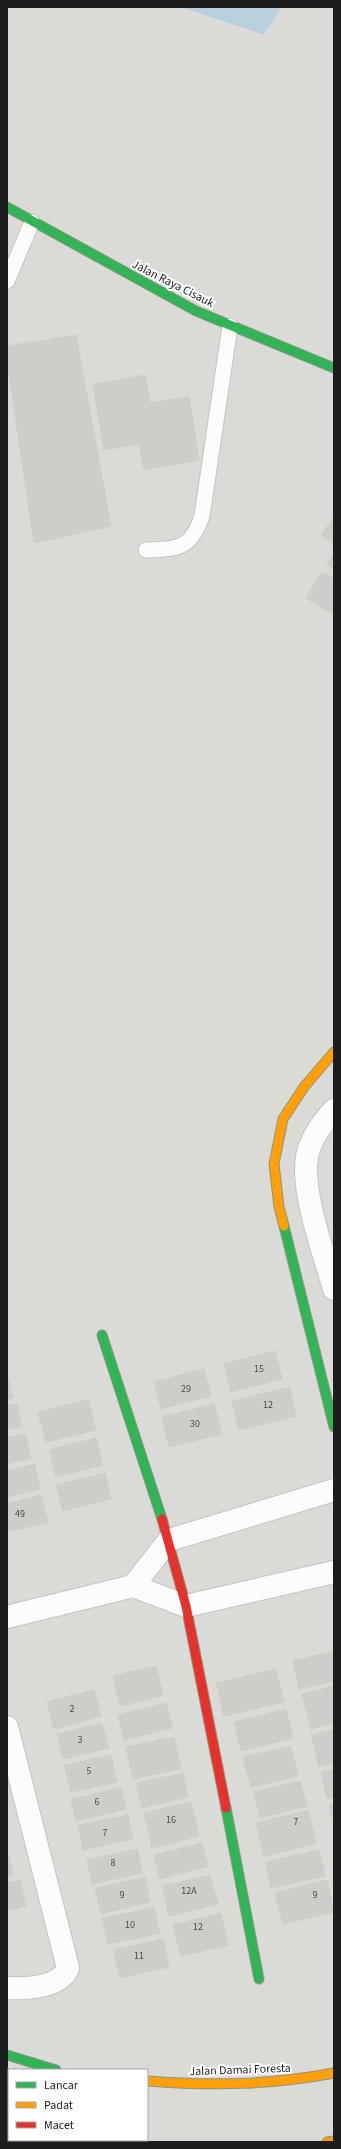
<svg xmlns="http://www.w3.org/2000/svg" width="341" height="2149" viewBox="0 0 341 2149" font-family="'Source Sans 3',sans-serif">
	<style>
		.residential { fill: #dadad7; fill-rule: evenodd }
		.water { fill: #b9d0de }
		.building { fill: #cecdc9; stroke: #cecdc7 }
		.lines { fill: none; stroke-linecap: round; stroke-linejoin: round }
		.lane-casing { stroke: #c4c4c2; stroke-width: 17 }
		.street-casing { stroke: #c4c4c2; stroke-width: 24 }
		.fast-casing { stroke: #8f957f; stroke-width: 11 }
		.slow-casing { stroke: #8f957f; stroke-width: 11 }
		.jam-casing { stroke: #8f957f; stroke-width: 11 }
		.lane { stroke: #fcfcfb; stroke-width: 15 }
		.street { stroke: #fcfcfb; stroke-width: 22 }
		.fast { stroke: #30b455; stroke-width: 9 }
		.slow { stroke: #ff9f0a; stroke-width: 9 }
		.jam { stroke: #e5322d; stroke-width: 9 }
		.labels { text-anchor: middle; dominant-baseline: central; stroke-width: 4; stroke-linejoin: round; paint-order: stroke }
		.number-label { font-size: 10px; fill: #494948 }
		.street-label { font-size: 12px; fill: #1d1d1d; stroke: #fff }
	</style>
	<rect width="100%" height="100%" fill="#ebebe6"/>
	<path class="residential" d="M 7,7 L 180,7 L 264,35 L 282,7 L 334,7 L 334,2142 L 7,2142 ZM 9,2070 L 147,2070 L 147,2140 L 9,2140 Z"/>
	<polygon class="water" points="180,7 282,7 264,35"/>
	<g class="building">
		<polygon points="76,335 111,526 34,543 7,361 7,346"/>
		<polygon points="145,375 150,403 189,397 199,460 144,470 139,444 104,450 93,384"/>
		<polygon points="334,517 334,544 321,535"/>
		<polygon points="334,554 334,569 327,564"/>
		<polygon points="322,572 334,579 334,615 306,598"/>
		<polygon points="275,1351 282,1379 231,1392 224,1364"/>
		<polygon points="204,1369 211,1396 161,1409 154,1382"/>
		<polygon points="7,1374 13,1398 7,1399"/>
		<polygon points="289,1387 296,1416 239,1430 232,1401"/>
		<polygon points="88,1400 96,1430 46,1442 38,1412"/>
		<polygon points="17,1404 22,1426 7,1430 7,1406"/>
		<polygon points="214,1404 222,1434 169,1447 162,1417"/>
		<polygon points="25,1434 31,1458 7,1464 7,1438"/>
		<polygon points="96,1438 103,1465 56,1477 49,1450"/>
		<polygon points="35,1464 40,1489 7,1497 7,1471"/>
		<polygon points="105,1473 111,1499 63,1511 56,1485"/>
		<polygon points="41,1495 48,1522 7,1532 7,1504"/>
		<polygon points="334,1651 334,1681 299,1689 293,1661"/>
		<polygon points="156,1666 163,1695 120,1706 113,1676"/>
		<polygon points="276,1669 284,1702 224,1716 216,1683"/>
		<polygon points="334,1686 334,1723 311,1729 302,1694"/>
		<polygon points="94,1690 101,1716 54,1729 47,1702"/>
		<polygon points="166,1703 172,1728 124,1740 118,1715"/>
		<polygon points="286,1709 293,1738 241,1751 234,1722"/>
		<polygon points="102,1723 109,1748 64,1759 57,1734"/>
		<polygon points="334,1729 334,1763 319,1767 311,1735"/>
		<polygon points="174,1737 181,1769 133,1779 126,1747"/>
		<polygon points="291,1746 298,1776 251,1787 243,1757"/>
		<polygon points="111,1755 117,1782 71,1792 64,1765"/>
		<polygon points="334,1769 334,1797 327,1799 321,1772"/>
		<polygon points="183,1773 188,1797 142,1808 136,1783"/>
		<polygon points="300,1781 307,1806 260,1818 254,1792"/>
		<polygon points="121,1788 126,1809 76,1821 71,1799"/>
		<polygon points="191,1802 199,1836 152,1848 144,1813"/>
		<polygon points="334,1804 334,1824 329,1805"/>
		<polygon points="308,1810 316,1843 264,1856 256,1823"/>
		<polygon points="128,1815 133,1839 83,1850 78,1825"/>
		<polygon points="202,1843 208,1866 160,1879 154,1855"/>
		<polygon points="7,1849 13,1875 7,1877"/>
		<polygon points="137,1849 143,1873 92,1884 87,1860"/>
		<polygon points="319,1850 325,1876 271,1888 265,1862"/>
		<polygon points="210,1875 218,1904 169,1916 162,1886"/>
		<polygon points="145,1877 150,1902 101,1914 95,1888"/>
		<polygon points="20,1880 26,1906 7,1910 7,1883"/>
		<polygon points="327,1880 334,1912 283,1924 275,1893"/>
		<polygon points="154,1908 160,1933 108,1944 102,1918"/>
		<polygon points="221,1913 228,1945 181,1956 173,1925"/>
		<polygon points="163,1939 169,1967 120,1978 114,1950"/>
	</g>
	<g class="lines">
		<defs>
			<g id="lane">
				<polyline points="7,281 32,222"/>
				<path d="M 146,550 C 178,549 191,549 202,516 L 230,326"/>
			</g>
			<g id="street">
				<path d="M 334,1110 C 322,1123 310,1139 307,1157 C 301,1192 324,1254 334,1289"/>
				<polyline points="133,1586 169,1540 334,1490"/>
				<polyline points="7,1617 133,1586 186,1606 334,1572"/>
				<path d="M 7,1727 L 68,1968 C 60,1988 25,1989 7,1988"/>
			</g>
			<g id="fast">
				<polyline points="7,207 196,311 334,368"/>
				<polyline points="284,1226 334,1427"/>
				<polyline points="102,1335 162,1519"/>
				<polyline points="226,1808 259,1979"/>
				<polyline points="7,2055 56,2070"/>
				<polyline points="128,2140 128,2142"/>
			</g>
			<g id="slow">
				<polyline points="284,1226 279,1207 274,1164 283,1119 304,1087 334,1052"/>
				<path d="M 147,2081 C 212,2086 270,2085 334,2073"/>
				<polyline points="78,2140 90,2142"/>
				<polyline points="327,2142 334,2141"/>
			</g>
			<g id="jam">
				<polyline points="162,1519 186,1606 226,1808"/>
				<polyline points="7,2123 9,2124"/>
			</g>
		</defs>
		<use href="#lane" class="lane-casing"/>
		<use href="#street" class="street-casing"/>
		<use href="#fast" class="fast-casing"/>
		<use href="#slow" class="slow-casing"/>
		<use href="#jam" class="jam-casing"/>
		<use href="#lane" class="lane"/>
		<use href="#street" class="street"/>
		<use href="#fast" class="fast"/>
		<use href="#slow" class="slow"/>
		<use href="#jam" class="jam"/>
	</g>
	<g class="labels">
		<g class="number-label">
			<text x="259" y="1369">15</text>
			<text x="186" y="1389">29</text>
			<text x="268" y="1405">12</text>
			<text x="195" y="1424">30</text>
			<text x="20" y="1514">49</text>
			<text x="72" y="1709">2</text>
			<text x="80" y="1740">3</text>
			<text x="89" y="1771">5</text>
			<text x="97" y="1802">6</text>
			<text x="171" y="1820">16</text>
			<text x="296" y="1822">7</text>
			<text x="105" y="1833">7</text>
			<text x="113" y="1863">8</text>
			<text x="189" y="1891">12A</text>
			<text x="122" y="1895">9</text>
			<text x="315" y="1895">9</text>
			<text x="130" y="1925">10</text>
			<text x="198" y="1927">12</text>
			<text x="139" y="1956">11</text>
		</g>
		<g class="street-label">
			<text transform="translate(173 284) rotate(27)">Jalan Raya Cisauk</text>
			<text transform="translate(240 2070) rotate(-2)">Jalan Damai Foresta</text>
		</g>
	</g>
	<rect width="341" height="2149" fill="none" stroke="#1d1d1d" stroke-width="16"/>
	<rect x="8" y="2069" width="140" height="72" fill="#ffffff" stroke="#a5a5a5"/>
	<rect x="16" y="2082" width="20" height="6" fill="#30b455" stroke="#a5a5a5"/>
	<text x="44" y="2089" font-size="12" fill="#1d1d1d">Lancar</text>
	<rect x="16" y="2102" width="20" height="6" fill="#ff9f0a" stroke="#a5a5a5"/>
	<text x="44" y="2109" font-size="12" fill="#1d1d1d">Padat</text>
	<rect x="16" y="2122" width="20" height="6" fill="#e5322d" stroke="#a5a5a5"/>
	<text x="44" y="2129" font-size="12" fill="#1d1d1d">Macet</text>
</svg>
